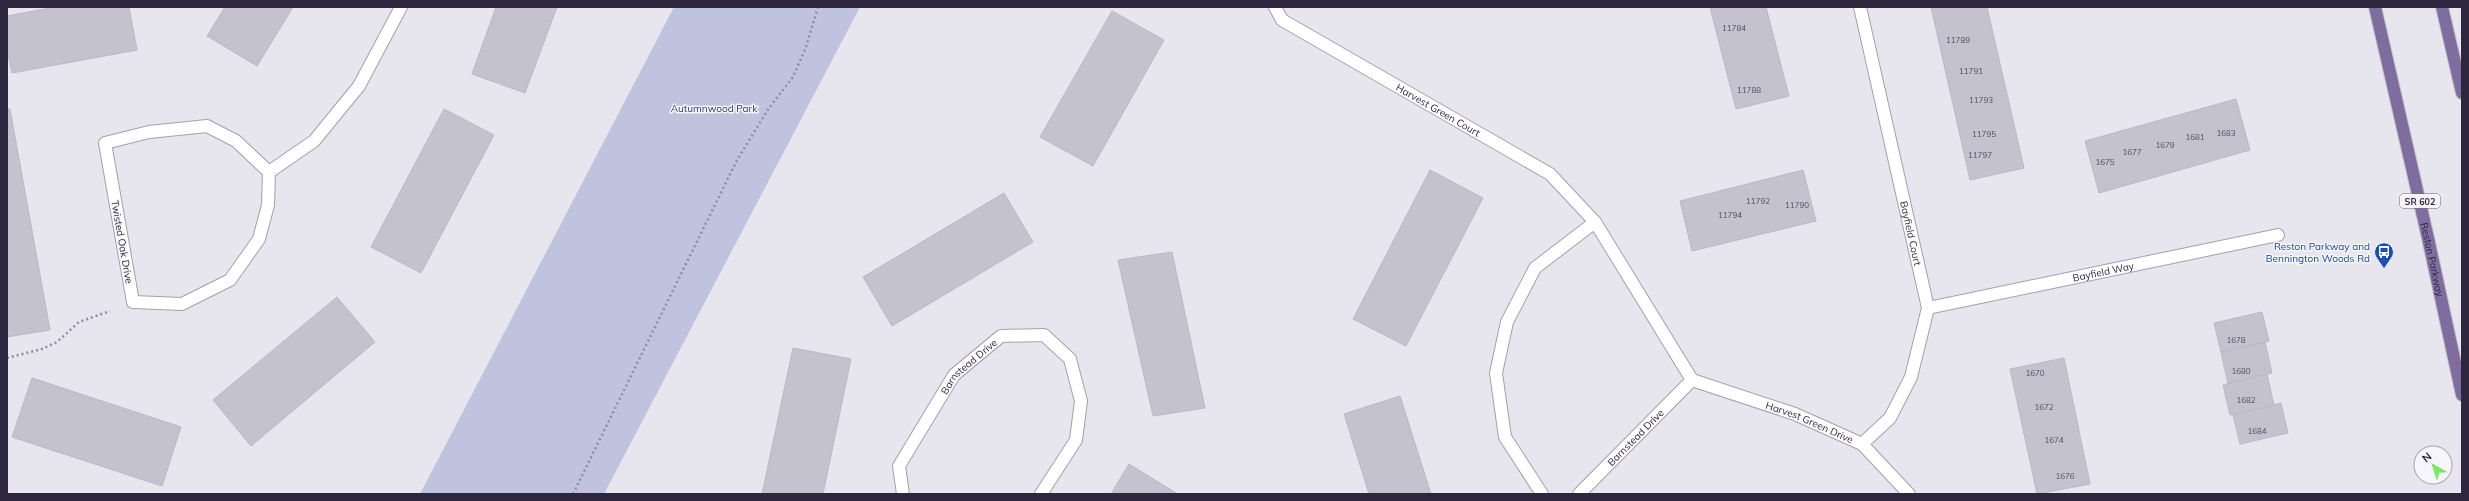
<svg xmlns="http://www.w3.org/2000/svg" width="2469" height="501" viewBox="0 0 2469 501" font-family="Mulish,sans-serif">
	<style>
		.green { fill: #c0c3dd }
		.building { fill: #c3c2ce; stroke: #bbb8c7 }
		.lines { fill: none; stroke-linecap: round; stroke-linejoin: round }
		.minor-casing { stroke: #a4a0ae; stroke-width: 14 }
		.major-casing { stroke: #c4c2c9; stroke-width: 14 }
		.path { stroke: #9488af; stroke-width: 2.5; stroke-dasharray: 2 3; stroke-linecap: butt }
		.minor { stroke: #fff; stroke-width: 12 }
		.major { stroke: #7f6da0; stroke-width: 12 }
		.labels { text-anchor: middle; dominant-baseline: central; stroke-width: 3; stroke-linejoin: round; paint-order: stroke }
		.number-label { font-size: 8px; fill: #534c62 }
		.shield { fill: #f6f6fa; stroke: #6a6476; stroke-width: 1 }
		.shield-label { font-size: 9px; font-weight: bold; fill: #2e253e }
		.park-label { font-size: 10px; fill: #323273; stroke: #f6f6fa }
		.street-label { font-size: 10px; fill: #2e253e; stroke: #f6f6fa }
		.transit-label { font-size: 10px; fill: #164399; stroke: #f6f6fa; text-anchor: end }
	</style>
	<rect width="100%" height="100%" fill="#e7e5ed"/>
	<polygon class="green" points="674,7 860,7 604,494 420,494"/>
	<g class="building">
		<polygon points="55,7 129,7 137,50 12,73 7,49 7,16"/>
		<polygon points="225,7 293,7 257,66 207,36"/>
		<polygon points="496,7 557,7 525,93 472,74"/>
		<polygon points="1710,7 1766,7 1789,96 1736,109"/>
		<polygon points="1931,7 1987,7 2024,168 1970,180"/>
		<polygon points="1112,11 1164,40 1093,166 1040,137"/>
		<polygon points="2236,99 2250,150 2099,193 2085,141"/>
		<polygon points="7,109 10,109 50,330 7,337"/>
		<polygon points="444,109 494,135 421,273 371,247"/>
		<polygon points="1430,170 1483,198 1406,346 1353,319"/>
		<polygon points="1803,170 1816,221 1692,251 1680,201"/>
		<polygon points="1004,193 1033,242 892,326 863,277"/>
		<polygon points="1172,252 1205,408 1153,416 1118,260"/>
		<polygon points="337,297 375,342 251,446 213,400"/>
		<polygon points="2262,312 2269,341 2221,352 2214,323"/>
		<polygon points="2265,342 2272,373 2228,384 2221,352"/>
		<polygon points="793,348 851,359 823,494 762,494"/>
		<polygon points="2064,358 2090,484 2037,494 2010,369"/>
		<polygon points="2267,374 2274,405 2230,415 2223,385"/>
		<polygon points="32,378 181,427 162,486 12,437"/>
		<polygon points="1400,396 1431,494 1369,494 1344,414"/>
		<polygon points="2281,403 2288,433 2240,444 2233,415"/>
		<polygon points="1129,464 1176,493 1176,494 1111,494"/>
	</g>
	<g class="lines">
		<defs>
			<g id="minor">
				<path id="s1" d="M 1275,7 L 1282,20 L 1550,174 L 1595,222 L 1692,380"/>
				<path id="s2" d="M 1860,7 L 1928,308 L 1911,377 L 1890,418 L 1862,444"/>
				<polygon points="207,126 236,141 269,172 268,205 259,239 230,280 182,304 133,302 105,143 149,132"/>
				<polyline points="269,172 314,141 359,86 401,7"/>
				<path id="s3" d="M 1928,308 L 2278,235"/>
				<path id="s4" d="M 1692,380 L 1795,414 L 1862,444 L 1909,494"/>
				<path id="s5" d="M 903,494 L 899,466 L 954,375 L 1001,336 L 1044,335 L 1070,359 L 1081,401 L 1076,440 L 1041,494"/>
				<polyline points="1542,494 1505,437 1496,373 1507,322 1535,268 1595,222"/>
				<path id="s6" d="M 1579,494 L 1692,380"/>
			</g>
			<g id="major">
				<path id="s7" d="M 2375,7 L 2428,238 L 2462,395"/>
				<polyline points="2442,7 2462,93"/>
			</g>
		</defs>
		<use href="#minor" class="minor-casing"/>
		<use href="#major" class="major-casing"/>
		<g class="path">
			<polyline points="7,358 42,349 57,342 79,322 110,311"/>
			<polyline points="573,494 737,160 769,108 793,77 806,47 818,7"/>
		</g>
		<use href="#minor" class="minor"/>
		<use href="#major" class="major"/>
	</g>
	<defs>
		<symbol id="bus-pin" viewBox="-11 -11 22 30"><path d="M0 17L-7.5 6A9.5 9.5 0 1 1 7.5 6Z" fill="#1a4fb4" stroke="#f6f6fa"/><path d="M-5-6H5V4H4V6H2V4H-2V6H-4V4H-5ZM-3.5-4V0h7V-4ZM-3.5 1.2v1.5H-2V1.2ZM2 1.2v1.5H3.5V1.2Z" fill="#fff"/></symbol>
	</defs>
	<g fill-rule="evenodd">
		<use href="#bus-pin" x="2373" y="241" width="22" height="30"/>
	</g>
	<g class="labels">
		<g class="number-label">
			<text x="1734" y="28">11784</text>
			<text x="1958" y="40">11789</text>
			<text x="1971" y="71">11791</text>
			<text x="1749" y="90">11788</text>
			<text x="1981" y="100">11793</text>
			<text x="2226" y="133">1683</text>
			<text x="1984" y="134">11795</text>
			<text x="2195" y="137">1681</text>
			<text x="2165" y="145">1679</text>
			<text x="2132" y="152">1677</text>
			<text x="1980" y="155">11797</text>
			<text x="2105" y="162">1675</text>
			<text x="1758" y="201">11792</text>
			<text x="1797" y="205">11790</text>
			<text x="1730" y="215">11794</text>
			<text x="2236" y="340">1678</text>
			<text x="2241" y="371">1680</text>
			<text x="2035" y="373">1670</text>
			<text x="2246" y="400">1682</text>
			<text x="2044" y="407">1672</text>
			<text x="2257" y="431">1684</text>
			<text x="2054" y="440">1674</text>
			<text x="2065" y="476">1676</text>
		</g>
		<rect class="shield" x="2400" y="194" width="40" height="14" rx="3"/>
		<g class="shield-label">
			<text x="2420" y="201">SR 602</text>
		</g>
		<g class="park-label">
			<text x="714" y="108">Autumnwood Park</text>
		</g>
		<g class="street-label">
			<text stroke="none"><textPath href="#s1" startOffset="195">Harvest Green Court</textPath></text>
			<text stroke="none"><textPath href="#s2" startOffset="232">Bayfield Court</textPath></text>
			<text transform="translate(122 242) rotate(80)">Twisted Oak Drive</text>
			<text stroke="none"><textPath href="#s7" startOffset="259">Reston Parkway</textPath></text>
			<text stroke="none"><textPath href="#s3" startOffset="179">Bayfield Way</textPath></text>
			<text stroke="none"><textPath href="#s5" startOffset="151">Barnstead Drive</textPath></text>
			<text stroke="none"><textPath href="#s4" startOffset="125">Harvest Green Drive</textPath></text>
			<text stroke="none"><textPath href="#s6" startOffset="80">Barnstead Drive</textPath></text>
		</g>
		<g class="transit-label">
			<text x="2370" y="246">Reston Parkway and<tspan x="2370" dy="12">Bennington Woods Rd</tspan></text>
		</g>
	</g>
	<rect width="2469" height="501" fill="none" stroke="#2e253e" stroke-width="16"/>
	<g transform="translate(2433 465) rotate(321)"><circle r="19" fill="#f6f6fa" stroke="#a6a2af"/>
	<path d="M0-3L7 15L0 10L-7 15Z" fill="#7ae968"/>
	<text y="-6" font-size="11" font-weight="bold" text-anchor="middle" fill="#2e253e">N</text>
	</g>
</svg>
